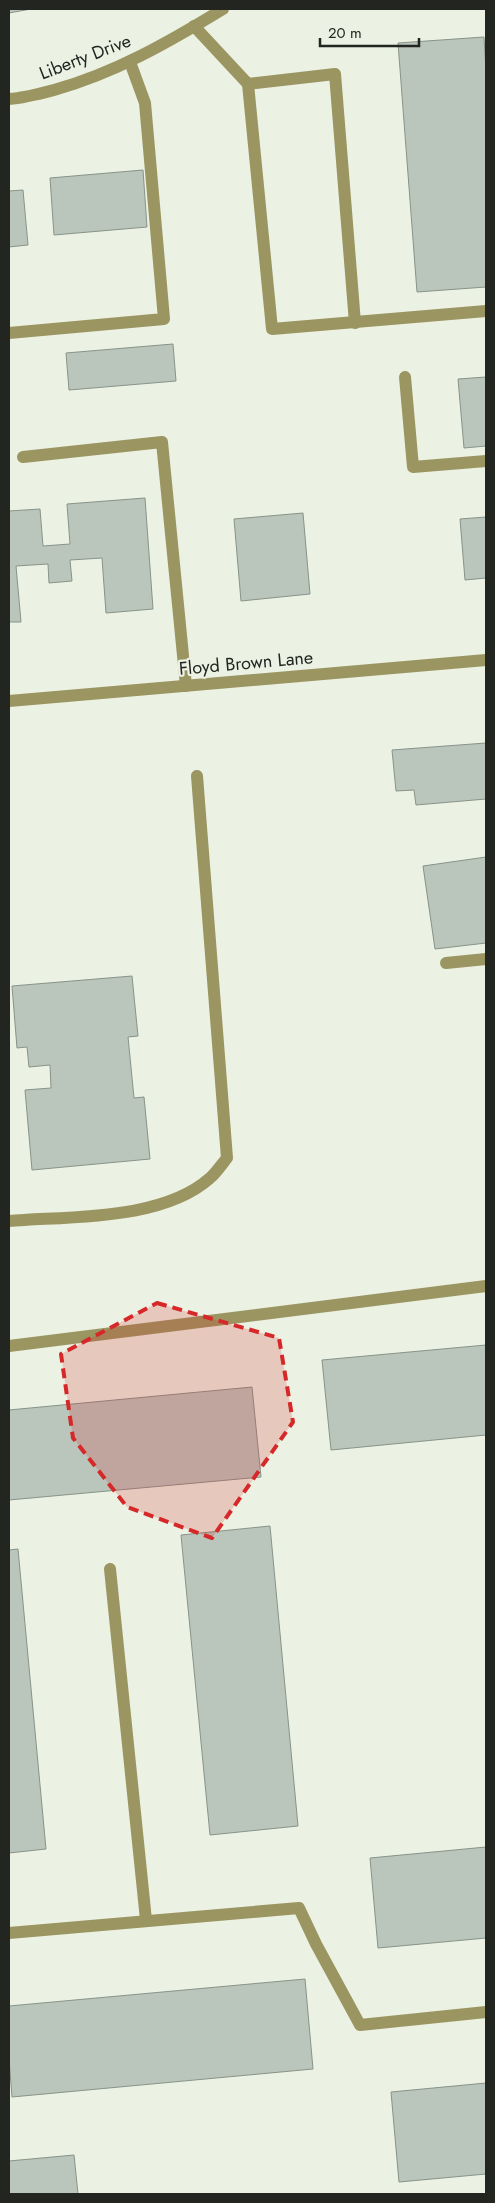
<svg xmlns="http://www.w3.org/2000/svg" width="495" height="2203" viewBox="0 0 495 2203" font-family="Jost,sans-serif">
	<style>
		.building { fill: #bac5bb; stroke: #889389 }
		.lines { fill: none; stroke-linecap: round; stroke-linejoin: round }
		.lane { stroke: #9b9561; stroke-width: 12 }
		.street { stroke: #9b9561; stroke-width: 12 }
		.marked { fill: #d62828; fill-opacity: 0.2; stroke: #d62828; stroke-width: 4; stroke-dasharray: 10 6; stroke-linejoin: round }
		.labels { text-anchor: middle; dominant-baseline: central; stroke-width: 4.5; stroke-linejoin: round; paint-order: stroke }
		.street-label { font-size: 18px; fill: #232520; stroke: #ebf1e3 }
	</style>
	<rect width="100%" height="100%" fill="#ebf1e3"/>
	<g class="building">
		<polygon points="9,9 31,9 9,13"/>
		<polygon points="484,37 486,72 486,287 417,292 398,43"/>
		<polygon points="143,170 147,227 54,235 50,178"/>
		<polygon points="23,190 28,245 9,247 9,191"/>
		<polygon points="173,344 176,381 69,390 66,353"/>
		<polygon points="486,377 486,446 464,448 458,379"/>
		<polygon points="145,498 153,609 106,613 102,558 70,560 72,581 49,583 48,564 16,566 21,622 9,622 9,511 40,509 43,546 70,544 67,504"/>
		<polygon points="303,513 310,594 241,601 234,519"/>
		<polygon points="486,517 486,578 465,580 460,519"/>
		<polygon points="486,743 486,799 416,805 414,790 396,791 392,750"/>
		<polygon points="486,857 486,943 435,949 423,866"/>
		<polygon points="132,976 138,1036 128,1037 134,1098 144,1097 150,1159 32,1170 25,1090 51,1088 50,1065 29,1067 27,1047 17,1048 12,986"/>
		<polygon points="486,1345 486,1435 331,1450 322,1360"/>
		<polygon points="252,1387 261,1477 9,1500 9,1410"/>
		<polygon points="270,1526 298,1826 210,1835 181,1535"/>
		<polygon points="18,1549 46,1849 9,1853 9,1550"/>
		<polygon points="486,1847 486,1938 378,1948 370,1858"/>
		<polygon points="305,1979 313,2069 12,2097 9,2059 9,2006"/>
		<polygon points="486,2083 486,2174 399,2182 391,2092"/>
		<polygon points="74,2155 78,2194 9,2194 9,2161"/>
	</g>
	<g class="lines">
		<g class="lane">
			<polyline points="194,26 248,84 272,329 486,311"/>
			<polyline points="248,84 335,74 355,323"/>
			<polyline points="9,333 164,319 145,103 130,62"/>
			<polyline points="405,377 413,467 486,461"/>
			<polyline points="23,457 162,442 186,686"/>
			<polyline points="446,963 486,959"/>
			<path d="M 9,1221 C 69,1216 162,1221 210,1178 C 216,1173 222,1164 227,1158 L 197,776"/>
			<polyline points="9,1346 486,1286"/>
			<polyline points="110,1569 146,1920"/>
			<polyline points="9,1933 299,1908 316,1944 360,2025 486,2012"/>
		</g>
		<g class="street">
			<path d="M 9,99 C 24,98 39,94 54,90 C 115,73 169,42 223,9"/>
			<polyline points="9,701 486,660"/>
		</g>
	</g>
	<path class="marked" d="M 157,1303 L 279,1338 L 293,1422 L 212,1538 L 127,1507 L 73,1438 L 61,1354 Z"/>
	<g class="labels">
		<g class="street-label">
			<text transform="translate(85 57) rotate(-21)">Liberty Drive</text>
			<text transform="translate(246 663) rotate(-5)">Floyd Brown Lane</text>
		</g>
	</g>
	<rect width="495" height="2203" fill="none" stroke="#232520" stroke-width="20"/>
	<path d="M320 38v8h99v-8" fill="none" stroke="#232520" stroke-width="2.5"/>
	<text x="328" y="38" font-size="15" fill="#232520" stroke="#ebf1e3" stroke-width="4" paint-order="stroke">20 m</text>
</svg>
